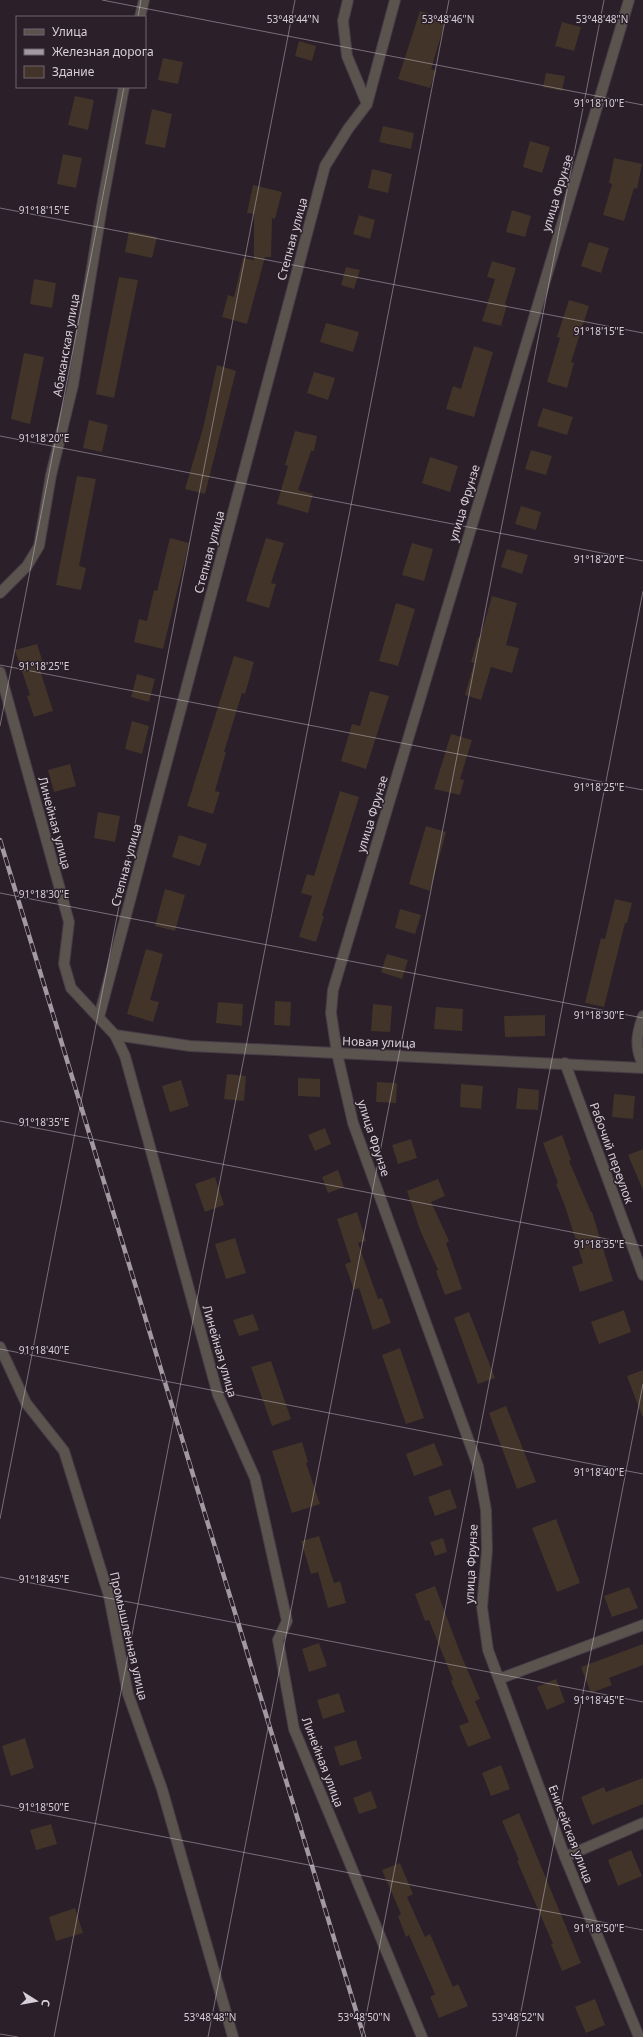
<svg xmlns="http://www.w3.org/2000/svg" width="643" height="2037" viewBox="0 0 643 2037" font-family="'Noto Sans',sans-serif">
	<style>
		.building { fill: #423429 }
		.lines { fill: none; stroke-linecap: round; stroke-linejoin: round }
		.minor-casing { stroke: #473b46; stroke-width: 12 }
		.minor { stroke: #5a534e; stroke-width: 10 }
		.rail-casing { stroke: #a299a2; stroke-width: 4.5 }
		.rail { stroke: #2b1f2a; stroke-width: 3; stroke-dasharray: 9; stroke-linecap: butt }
		.ticks { fill: none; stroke: #d7cfd7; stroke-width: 1; stroke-opacity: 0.45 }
		.labels { text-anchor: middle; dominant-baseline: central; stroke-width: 3; stroke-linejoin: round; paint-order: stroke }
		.street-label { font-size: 12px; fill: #d7cfd7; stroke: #2b1f2a }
		.ticks-label { font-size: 10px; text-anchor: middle; fill: #d7cfd7; stroke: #2b1f2a; stroke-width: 3; stroke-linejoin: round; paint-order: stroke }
	</style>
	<rect width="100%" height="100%" fill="#2b1f2a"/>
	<g class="building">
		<polygon points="420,11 446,19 431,69 436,71 430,88 398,79"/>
		<polygon points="562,22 581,27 574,51 555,46"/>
		<polygon points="299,41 316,46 312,61 295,56"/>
		<polygon points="163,58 183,62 178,84 158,80"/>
		<polygon points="546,73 565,76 562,91 543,87"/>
		<polygon points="75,96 94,100 88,130 68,125"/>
		<polygon points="152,109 172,114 165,148 145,144"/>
		<polygon points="383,126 414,133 411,149 379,142"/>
		<polygon points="530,141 550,147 542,173 523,167"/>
		<polygon points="63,154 82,158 76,188 57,184"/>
		<polygon points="614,158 642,164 637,189 634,188 624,221 603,215 612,184 609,183"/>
		<polygon points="372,169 392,174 388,193 368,188"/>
		<polygon points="253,185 282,192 275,219 272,218 271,257 265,257 247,324 222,317 228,295 234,297 243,258 254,260 254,214 247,213"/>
		<polygon points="512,210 531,216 525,237 506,232"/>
		<polygon points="359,215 375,220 370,239 353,234"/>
		<polygon points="129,231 157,237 152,258 125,252"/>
		<polygon points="589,242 609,248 601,273 581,266"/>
		<polygon points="492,261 516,268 505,304 507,305 501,326 482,321 495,279 487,277"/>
		<polygon points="346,267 360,270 354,289 341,285"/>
		<polygon points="119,277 138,280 114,398 96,394"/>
		<polygon points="34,279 56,283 52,308 30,304"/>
		<polygon points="569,300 589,306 571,362 574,363 567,388 547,382 560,338 557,337"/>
		<polygon points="326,323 359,332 353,352 320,342"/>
		<polygon points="474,346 493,352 474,417 446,409 453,386 461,389"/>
		<polygon points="24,353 44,357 30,424 11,419"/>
		<polygon points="217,365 236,371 205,494 185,489 203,428"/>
		<polygon points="314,372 335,378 328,400 307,393"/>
		<polygon points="543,408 573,417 567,435 537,426"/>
		<polygon points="89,420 108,425 102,452 83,448"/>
		<polygon points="295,431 317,436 314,451 311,451 298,490 313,494 308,513 277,504 288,466 285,465"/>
		<polygon points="531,450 552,456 546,475 525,469"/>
		<polygon points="430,457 458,466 450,492 422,483"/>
		<polygon points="77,476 96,479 79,566 86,568 81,590 56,585"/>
		<polygon points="521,506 541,512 536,530 515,524"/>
		<polygon points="170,538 189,543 163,649 134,642 139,619 147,621 154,590 157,591"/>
		<polygon points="266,538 284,543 271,583 276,584 269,608 246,601"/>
		<polygon points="412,543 433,549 424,581 402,575"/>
		<polygon points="507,549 528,555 522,574 501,567"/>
		<polygon points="492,596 517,603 506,645 519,648 512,673 491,667 481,700 465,695 474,663 471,662 478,637 480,638"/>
		<polygon points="396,603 415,609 398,666 379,661"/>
		<polygon points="37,644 44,666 39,667 53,711 34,717 27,696 30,695 15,650"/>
		<polygon points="234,656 254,662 245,694 242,693 224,752 226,752 215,791 220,792 213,814 187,806"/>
		<polygon points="137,674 155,679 149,702 131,697"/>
		<polygon points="370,691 389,696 366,769 341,761 352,724 360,726"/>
		<polygon points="132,721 149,726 142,754 125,749"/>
		<polygon points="451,734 472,740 460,779 464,780 460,795 434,789"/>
		<polygon points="70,764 76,786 54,792 48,770"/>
		<polygon points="340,791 359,797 322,916 324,916 316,942 299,937 312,896 301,893 307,874 314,876"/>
		<polygon points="98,812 120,816 115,842 94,838"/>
		<polygon points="426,826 446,832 430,891 409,884"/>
		<polygon points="179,835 207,844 200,866 172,857"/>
		<polygon points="165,889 185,895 175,931 155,926"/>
		<polygon points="615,899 632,903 627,923 625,923 604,1007 585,1003 601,938 605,939"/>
		<polygon points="400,909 421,915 415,934 395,928"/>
		<polygon points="146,949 163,954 150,1000 159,1002 153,1022 127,1014"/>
		<polygon points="387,954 408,960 402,979 381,972"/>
		<polygon points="275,1001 291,1002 290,1026 274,1025"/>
		<polygon points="218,1002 243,1004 242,1026 216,1023"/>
		<polygon points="373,1004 392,1006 390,1032 371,1031"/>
		<polygon points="436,1007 463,1009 462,1031 434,1029"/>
		<polygon points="545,1015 545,1036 505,1037 504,1016"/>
		<polygon points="227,1074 246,1076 244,1101 224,1099"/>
		<polygon points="298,1078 320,1079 320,1097 298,1096"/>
		<polygon points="181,1080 189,1106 170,1112 162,1086"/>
		<polygon points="377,1082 397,1083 396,1103 376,1102"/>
		<polygon points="461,1084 483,1086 481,1109 460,1107"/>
		<polygon points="518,1088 539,1090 538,1110 516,1109"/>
		<polygon points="614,1094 635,1096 633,1119 612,1117"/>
		<polygon points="325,1128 331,1144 315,1151 308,1135"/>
		<polygon points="562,1135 571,1160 569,1161 591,1212 592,1212 613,1281 580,1292 572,1267 583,1263 565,1206 556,1184 558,1183 543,1143"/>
		<polygon points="411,1139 417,1158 398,1164 392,1145"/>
		<polygon points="643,1149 643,1190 628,1155"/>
		<polygon points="338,1170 344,1187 328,1193 322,1177"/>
		<polygon points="215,1177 224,1205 205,1212 195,1184"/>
		<polygon points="438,1179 445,1196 431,1202 449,1241 446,1243 462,1289 445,1295 436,1271 438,1270 420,1230 407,1191"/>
		<polygon points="357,1212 366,1241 358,1243 378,1299 382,1298 391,1323 373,1330 359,1288 354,1290 345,1264 351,1262 337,1219"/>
		<polygon points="235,1238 246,1273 226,1279 215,1244"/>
		<polygon points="624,1310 631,1332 599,1344 591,1322"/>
		<polygon points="469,1312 495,1378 478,1384 454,1318"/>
		<polygon points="253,1314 259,1330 239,1336 233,1320"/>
		<polygon points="400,1348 424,1418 406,1424 382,1355"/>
		<polygon points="271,1361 291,1419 272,1426 251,1367"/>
		<polygon points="643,1370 643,1416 642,1416 627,1376"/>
		<polygon points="506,1406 536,1482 517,1489 489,1413"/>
		<polygon points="302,1442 308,1462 306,1463 320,1504 292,1513 272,1451"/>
		<polygon points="434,1443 443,1465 414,1476 406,1454"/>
		<polygon points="450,1489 457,1508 435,1516 428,1497"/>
		<polygon points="556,1519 580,1583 557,1592 532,1528"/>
		<polygon points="319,1536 334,1583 340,1581 346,1603 328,1608 318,1572 311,1574 301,1541"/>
		<polygon points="443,1538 447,1552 435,1556 430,1542"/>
		<polygon points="435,1586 461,1655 480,1699 475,1701 491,1738 468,1747 459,1726 469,1722 451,1681 453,1680 429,1620 425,1621 415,1594"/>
		<polygon points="629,1587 638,1608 612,1617 604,1596"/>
		<polygon points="319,1643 327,1666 309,1672 302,1649"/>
		<polygon points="643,1644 643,1665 609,1678 612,1685 591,1693 581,1667"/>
		<polygon points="556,1679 565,1702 547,1710 537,1687"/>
		<polygon points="339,1693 345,1712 323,1719 317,1700"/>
		<polygon points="25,1738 34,1768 11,1776 2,1746"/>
		<polygon points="356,1740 362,1759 340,1766 334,1747"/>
		<polygon points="501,1765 510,1789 491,1796 482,1773"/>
		<polygon points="643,1778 643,1804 592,1825 581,1797 604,1787 606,1792"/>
		<polygon points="371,1791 377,1808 359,1814 353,1798"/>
		<polygon points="519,1813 581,1963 562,1971 551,1944 553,1944 517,1861 519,1860 502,1821"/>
		<polygon points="51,1824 57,1844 36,1850 30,1830"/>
		<polygon points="631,1850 642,1876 618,1886 608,1860"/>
		<polygon points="400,1863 413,1894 407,1897 425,1937 430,1934 453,1987 458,1984 468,2006 439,2018 430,1997 435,1994 409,1935 406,1937 398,1916 401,1914 382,1870"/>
		<polygon points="75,1908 83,1933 56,1941 49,1917"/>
		<polygon points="595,1999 605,2025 586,2033 575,2007"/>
	</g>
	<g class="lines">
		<defs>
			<g id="minor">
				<polyline points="348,0 343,21 347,56 367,104"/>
				<polyline points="629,0 333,990 331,1013 337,1053 353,1123 478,1466 486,1510 487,1550 482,1607 488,1650 565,1857 639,2037"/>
				<polyline points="140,17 144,0"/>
				<polyline points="0,593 27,566 39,546 51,475 73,385 102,206 124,87"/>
				<polyline points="0,672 69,922 64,964 71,988 115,1035 125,1056 218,1395 255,1478 287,1621 278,1640 294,1729 422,2037"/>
				<path d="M 643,1016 C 637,1033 634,1047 643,1064"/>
				<polyline points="99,1017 325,166 348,129 367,104 395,0"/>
				<polyline points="115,1035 190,1046 643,1068"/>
				<polyline points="565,1063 643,1275"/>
				<polyline points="0,1347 26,1403 64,1451 109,1596 128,1694 162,1789 233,2037"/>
				<polyline points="499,1679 643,1625"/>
				<polyline points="565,1857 643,1823"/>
			</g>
		</defs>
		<use href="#minor" class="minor-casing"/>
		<use href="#minor" class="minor"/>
		<defs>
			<polyline id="rail" points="0,840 364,2037"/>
		</defs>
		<use href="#rail" class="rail-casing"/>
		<use href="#rail" class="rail"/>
	</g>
	<path class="ticks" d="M 102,0 L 643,105M 138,17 L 141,0M 0,208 L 643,333M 0,436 L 643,561M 0,665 L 643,790M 0,726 L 124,87M 0,893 L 643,1018M 0,1121 L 643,1246M 0,1349 L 643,1474M 0,1519 L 295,0M 0,1577 L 643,1702M 0,1805 L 643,1930M 0,2034 L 18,2037M 54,2037 L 449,0M 208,2037 L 604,0M 362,2037 L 643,591M 516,2037 L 643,1384"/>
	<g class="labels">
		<g class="street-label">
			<text transform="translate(557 193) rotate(-73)">улица Фрунзе</text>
			<text transform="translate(292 239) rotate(-75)">Степная улица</text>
			<text transform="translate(66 345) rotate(-80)">Абаканская улица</text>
			<text transform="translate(464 503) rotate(-73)">улица Фрунзе</text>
			<text transform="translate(209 552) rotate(-75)">Степная улица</text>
			<text transform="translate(372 814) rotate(-73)">улица Фрунзе</text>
			<text transform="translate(55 823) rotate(75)">Линейная улица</text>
			<text transform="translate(126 865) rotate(-75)">Степная улица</text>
			<text transform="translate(379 1042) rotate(2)">Новая улица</text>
			<text transform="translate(374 1138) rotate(72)">улица Фрунзе</text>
			<text transform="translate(612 1153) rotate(70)">Рабочий переулок</text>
			<text transform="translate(220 1351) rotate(74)">Линейная улица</text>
			<text transform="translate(471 1564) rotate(-87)">улица Фрунзе</text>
			<text transform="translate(129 1636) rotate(77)">Промышленная улица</text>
			<text transform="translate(323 1762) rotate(69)">Линейная улица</text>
			<text transform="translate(571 1834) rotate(69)">Енисейская улица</text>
		</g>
	</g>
	<g class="ticks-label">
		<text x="293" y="23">53°48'44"N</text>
		<text x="448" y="23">53°48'46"N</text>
		<text x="602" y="23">53°48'48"N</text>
		<text x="599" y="107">91°18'10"E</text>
		<text x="44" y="214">91°18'15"E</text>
		<text x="599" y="335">91°18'15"E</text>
		<text x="44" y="442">91°18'20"E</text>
		<text x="599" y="563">91°18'20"E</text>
		<text x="44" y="670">91°18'25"E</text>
		<text x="599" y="791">91°18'25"E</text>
		<text x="44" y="898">91°18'30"E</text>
		<text x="599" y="1019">91°18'30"E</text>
		<text x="44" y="1126">91°18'35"E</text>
		<text x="599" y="1248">91°18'35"E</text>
		<text x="44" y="1354">91°18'40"E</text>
		<text x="599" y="1476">91°18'40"E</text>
		<text x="44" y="1583">91°18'45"E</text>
		<text x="599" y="1704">91°18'45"E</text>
		<text x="44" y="1811">91°18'50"E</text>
		<text x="599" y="1932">91°18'50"E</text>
		<text x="210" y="2021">53°48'48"N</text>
		<text x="364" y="2021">53°48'50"N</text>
		<text x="518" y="2021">53°48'52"N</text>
	</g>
	<rect x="16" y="16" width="130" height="72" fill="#2b1f2a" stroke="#70656f"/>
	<rect x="24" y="29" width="20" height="6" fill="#5a534e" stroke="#70656f"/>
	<text x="52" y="36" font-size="12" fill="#d7cfd7">Улица</text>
	<rect x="24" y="49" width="20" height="6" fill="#a299a2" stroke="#70656f"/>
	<text x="52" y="56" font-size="12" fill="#d7cfd7">Железная дорога</text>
	<rect x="24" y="66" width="20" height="12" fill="#423429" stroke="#70656f"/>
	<text x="52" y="76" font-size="12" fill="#d7cfd7">Здание</text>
	<g transform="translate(36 2001) rotate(101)" stroke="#2b1f2a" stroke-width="3" paint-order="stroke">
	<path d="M0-3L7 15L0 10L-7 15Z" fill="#d7cfd7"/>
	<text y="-6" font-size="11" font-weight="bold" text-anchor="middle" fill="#d7cfd7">С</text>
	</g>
</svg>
